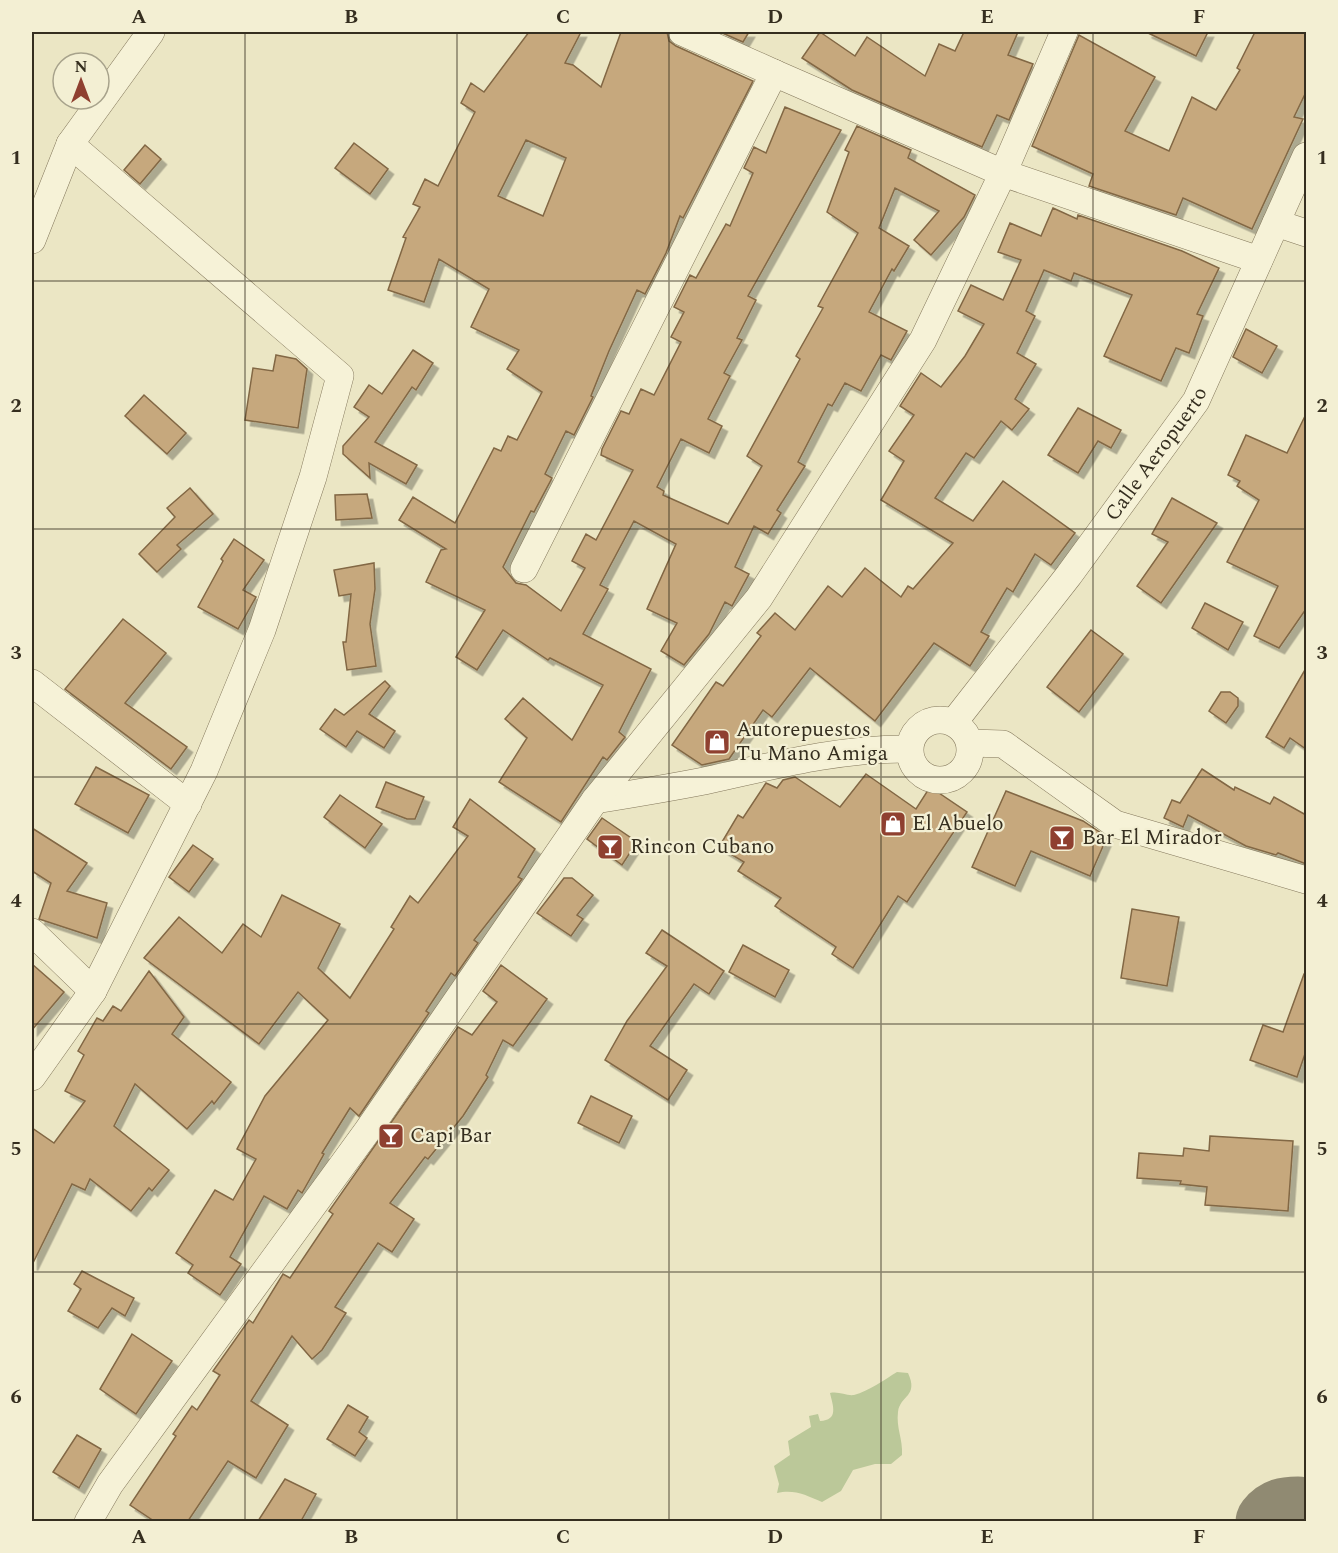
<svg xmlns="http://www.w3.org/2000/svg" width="1338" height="1553" viewBox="0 0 1338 1553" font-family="Spectral,serif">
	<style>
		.green { fill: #bbc899 }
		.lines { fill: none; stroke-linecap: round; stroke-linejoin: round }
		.taxiway { stroke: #908a72; stroke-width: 69 }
		.building { fill: #c6a87d; stroke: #826744; stroke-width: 1.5; fill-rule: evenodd; filter: url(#shadow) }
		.street-casing { stroke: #84785c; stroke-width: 28 }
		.street { stroke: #f6f2d7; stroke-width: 27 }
		.grid { fill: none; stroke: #352e1f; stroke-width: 1.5; stroke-opacity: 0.55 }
		.labels { text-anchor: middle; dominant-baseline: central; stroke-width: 4.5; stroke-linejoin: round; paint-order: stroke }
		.street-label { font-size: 21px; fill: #352e1f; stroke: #f3efd3 }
		.poi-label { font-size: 21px; fill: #352e1f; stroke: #f3efd3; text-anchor: start }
		.neatline { fill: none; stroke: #352e1f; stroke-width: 2 }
		.grid-label { font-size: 20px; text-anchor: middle; font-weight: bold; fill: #352e1f }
	</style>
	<defs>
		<filter id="shadow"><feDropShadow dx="5.5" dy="5.5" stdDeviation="0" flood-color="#0004"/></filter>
	</defs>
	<rect width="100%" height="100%" fill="#ebe6c4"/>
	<path class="green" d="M 897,1372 L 908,1373 C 919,1397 900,1395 898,1412 C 896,1428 903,1439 902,1455 L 891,1464 L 875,1464 L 853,1470 L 841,1491 L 822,1502 C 806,1495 794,1489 777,1493 L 779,1484 L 774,1466 L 790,1455 L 788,1441 L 811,1427 L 809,1416 L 818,1414 L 820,1421 C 839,1420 833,1406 830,1393 C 839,1391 846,1396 854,1395 C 869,1391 884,1380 897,1372 Z"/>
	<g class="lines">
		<path class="taxiway" d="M 1270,1522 C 1278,1512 1286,1511 1298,1511 L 1305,1522"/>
	</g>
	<g class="building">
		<path d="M 529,32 L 581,32 L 565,63 L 573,65 L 601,87 L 621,32 L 667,32 L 669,41 L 676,46 L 753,81 L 683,218 L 680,216 L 666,253 L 645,294 L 637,290 L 609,351 L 591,396 L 593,397 L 574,435 L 566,431 L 545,474 L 552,478 L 534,512 L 531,511 L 503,567 L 516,583 L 526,585 L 561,611 L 585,568 L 572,561 L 586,534 L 596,540 L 633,470 L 601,455 L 602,449 L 621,411 L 629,414 L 641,389 L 654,395 L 681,342 L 671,337 L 684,312 L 674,307 L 690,275 L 696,278 L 726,224 L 730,226 L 753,173 L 744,168 L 754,147 L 766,153 L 785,107 L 841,130 L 748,296 L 756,300 L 737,338 L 742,340 L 724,373 L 730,376 L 708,419 L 722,426 L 709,453 L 681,439 L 657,487 L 664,491 L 663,495 L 728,524 L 762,466 L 747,456 L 800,359 L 796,356 L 823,308 L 818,306 L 858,233 L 827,212 L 849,152 L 845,150 L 857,126 L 911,150 L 908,158 L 975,195 L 964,217 L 931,255 L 914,240 L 939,211 L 895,188 L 879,228 L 909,246 L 894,271 L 892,269 L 869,312 L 907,331 L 891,360 L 881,355 L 861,391 L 845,383 L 832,406 L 828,404 L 798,462 L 805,466 L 777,510 L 781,513 L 768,534 L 754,526 L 735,567 L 749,574 L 732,606 L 725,602 L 709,634 L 684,665 L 661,651 L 677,623 L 647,609 L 676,544 L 634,521 L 600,585 L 608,589 L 583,634 L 651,669 L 619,732 L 625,737 L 607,760 L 603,757 L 561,822 L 499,782 L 527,738 L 505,719 L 523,698 L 572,740 L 603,685 L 550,658 L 548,660 L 503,630 L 477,670 L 456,657 L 485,610 L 426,582 L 441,550 L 446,549 L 399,520 L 413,497 L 455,523 L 494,448 L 501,451 L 508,436 L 517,440 L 542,392 L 507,369 L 519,350 L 471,327 L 489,289 L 439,259 L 424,302 L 388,290 L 406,238 L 403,237 L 420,207 L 413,204 L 425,179 L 438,186 L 475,112 L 461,103 L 471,83 L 484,92 ZM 526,140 L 566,158 L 543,216 L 498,196 Z"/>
		<polygon points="720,32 749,32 743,42"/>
		<polygon points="820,32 855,56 867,37 925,76 939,44 955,51 964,32 1018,32 1008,55 1033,64 1009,120 997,115 982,147 852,90 802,58"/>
		<polygon points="1146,32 1208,32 1196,56"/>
		<polygon points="1255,32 1306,32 1306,92 1294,117 1303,119 1252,229 1183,198 1176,215 1089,186 1093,174 1032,146 1079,35 1155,77 1125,131 1169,151 1192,97 1216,110 1240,70 1237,68"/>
		<polygon points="354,143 388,169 370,194 335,168"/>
		<polygon points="145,145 161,159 140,184 124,170"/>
		<polygon points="1053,208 1077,219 1078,215 1182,251 1219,268 1197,314 1203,316 1189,353 1176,348 1161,381 1104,356 1132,295 1074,273 1071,281 1044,270 1026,311 1035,316 1017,353 1036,364 1015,399 1029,409 1012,430 1001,421 974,458 966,453 935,498 973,521 1003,481 1075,533 1051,565 1035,554 1013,592 1007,588 981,632 989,636 970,666 934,643 875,721 810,668 772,717 763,710 729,759 702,765 672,745 716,682 723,686 761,636 757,633 775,613 795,630 828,586 842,597 865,568 901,597 908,586 913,589 953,543 881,500 904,461 889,451 914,415 900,406 921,373 941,387 965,356 984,324 958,311 971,285 1003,300 1021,260 998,252 1010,223 1041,236"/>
		<polygon points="1246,329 1277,346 1262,373 1233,357"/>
		<polygon points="413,350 433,363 416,390 412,387 375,442 417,465 406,484 369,463 370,478 343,454 343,446 369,417 354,407 369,385 382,394"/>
		<polygon points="276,355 296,359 307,369 298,428 245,420 253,368 273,371"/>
		<polygon points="144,395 186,433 167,454 125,416"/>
		<polygon points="1078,408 1121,430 1111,448 1098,441 1078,473 1048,455"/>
		<polygon points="1306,414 1306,609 1279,648 1254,636 1278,586 1227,562 1259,500 1237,486 1240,481 1228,475 1246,435 1287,453"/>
		<polygon points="190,488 213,514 177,545 181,549 157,572 139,554 175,517 167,508"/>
		<polygon points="367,494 372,518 336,520 335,495"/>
		<polygon points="1172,498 1217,523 1161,603 1137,586 1168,542 1152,534"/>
		<polygon points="234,539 264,560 243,590 256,597 238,629 198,607 223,561 221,559"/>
		<polygon points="374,563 375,589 370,624 376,666 347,670 343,642 346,642 351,594 339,596 334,570"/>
		<polygon points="1205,603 1243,622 1228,650 1192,628"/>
		<polygon points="123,619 166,653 125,703 187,747 171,769 65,689"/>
		<polygon points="1091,630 1123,654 1079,712 1047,687"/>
		<polygon points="1306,668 1306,749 1290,738 1284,748 1266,737"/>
		<polygon points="385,681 390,686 369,714 395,731 384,748 357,731 346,747 320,729 335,709 344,715"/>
		<polygon points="1221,692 1230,692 1238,698 1238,706 1226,723 1209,711"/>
		<polygon points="96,767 149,795 128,833 75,804"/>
		<polygon points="1202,769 1234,790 1235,787 1270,804 1274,797 1306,815 1306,864 1278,853 1276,855 1246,846 1188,815 1183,827 1164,818 1172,800 1180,803"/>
		<polygon points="866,774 916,809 930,787 967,812 907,902 898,896 853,968 832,954 836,947 775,906 781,898 738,871 744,862 719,847 738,815 743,818 766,783 777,788 783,780 795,777 840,807"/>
		<polygon points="386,782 424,797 415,819 407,819 376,807"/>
		<polygon points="1006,791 1083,821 1107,837 1090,876 1031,851 1015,886 972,867"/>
		<polygon points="340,795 382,824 365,848 324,817"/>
		<polygon points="470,799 535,849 518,877 522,879 474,940 478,943 455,976 451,973 426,1011 429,1013 359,1116 350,1108 322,1153 324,1154 302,1193 298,1190 287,1209 264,1196 230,1257 241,1264 220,1295 188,1273 193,1265 176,1253 215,1190 233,1200 256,1159 237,1149 265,1096 328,1020 298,992 259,1044 144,958 179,917 222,953 243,924 261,937 282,895 340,924 318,968 350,998 394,929 391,927 410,896 418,903 468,836 453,827"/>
		<polygon points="602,818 637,842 622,865 587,839"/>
		<polygon points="32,828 87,863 67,891 107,903 97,938 39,919 51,883 32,871"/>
		<polygon points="193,845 213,859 189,892 169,877"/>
		<polygon points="564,878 572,878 593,895 577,915 583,919 571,936 537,913"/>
		<polygon points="1132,909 1179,917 1167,986 1121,978"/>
		<polygon points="662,930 724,971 709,994 694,984 650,1046 687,1070 668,1100 605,1060 627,1021 667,966 646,953"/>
		<polygon points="743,945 789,970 775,997 729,972"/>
		<polygon points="32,964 64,992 32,1030"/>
		<polygon points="501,965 547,999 513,1046 503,1040 486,1075 488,1077 463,1116 428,1159 425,1157 390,1203 414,1219 392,1252 378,1243 335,1307 346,1313 322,1350 312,1359 292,1336 251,1401 288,1425 256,1478 228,1461 188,1521 154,1521 130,1505 176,1436 173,1434 192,1406 197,1410 220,1375 213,1371 249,1320 253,1323 283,1274 290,1278 333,1214 329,1211 458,1027 472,1035 497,1002 483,991"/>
		<polygon points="149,971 184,1017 172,1034 231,1082 214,1104 212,1101 187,1129 135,1084 114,1126 169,1170 152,1191 149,1188 131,1211 90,1179 85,1190 72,1184 32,1265 32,1128 54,1143 85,1101 65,1091 84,1055 78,1051 97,1018 103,1021 113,1006 121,1011"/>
		<polygon points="1304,974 1306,974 1306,1051 1297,1077 1250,1060 1263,1025 1283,1032"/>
		<polygon points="591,1096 632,1116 619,1143 578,1123"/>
		<polygon points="1210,1136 1293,1141 1288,1211 1205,1205 1207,1187 1180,1184 1181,1181 1137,1178 1139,1153 1183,1156 1184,1148 1209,1151"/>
		<polygon points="82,1271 134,1298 125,1316 112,1308 98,1328 68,1311 81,1289 74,1284"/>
		<polygon points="132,1334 172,1361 136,1414 100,1389"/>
		<polygon points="348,1405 368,1417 359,1432 367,1438 355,1456 327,1439"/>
		<polygon points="77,1435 101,1449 79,1488 53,1472"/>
		<polygon points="285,1479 316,1494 301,1521 258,1521"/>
	</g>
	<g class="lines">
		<defs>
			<g id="street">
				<polyline points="682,32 774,73"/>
				<polyline points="1276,223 1306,233"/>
				<polyline points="32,240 70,144 151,32"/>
				<polyline points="524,569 774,73 1003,173 1259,260"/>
				<polyline points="32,683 188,804"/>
				<circle cx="940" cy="750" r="30"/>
				<path id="s1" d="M 954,722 L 1069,575 L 1196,401 L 1306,156"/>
				<polyline points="970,743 1003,744 1115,824 1306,880"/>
				<path d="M 595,800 C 632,794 668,788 704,781 C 772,766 839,748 909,749"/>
				<polyline points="32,932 93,991"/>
				<polyline points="32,1077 93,991 204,771 262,630 313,477 340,376 70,144"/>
				<polyline points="88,1522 110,1484 368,1130 595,800 759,598 923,340 1003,173 1064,32"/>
			</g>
		</defs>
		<use href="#street" class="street-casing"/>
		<use href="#street" class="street"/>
	</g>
	<path class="grid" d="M 245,32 L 245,1522M 457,32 L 457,1522M 669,32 L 669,1522M 881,32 L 881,1522M 1093,32 L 1093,1522M 32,281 L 1306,281M 32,529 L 1306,529M 32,777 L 1306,777M 32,1024 L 1306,1024M 32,1272 L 1306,1272"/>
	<defs>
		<symbol id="shop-square" viewBox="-11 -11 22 22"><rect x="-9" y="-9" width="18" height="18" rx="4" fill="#8f4030" stroke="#f3efd3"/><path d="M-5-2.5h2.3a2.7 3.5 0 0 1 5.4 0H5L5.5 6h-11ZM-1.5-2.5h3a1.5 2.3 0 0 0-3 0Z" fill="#fff"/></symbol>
		<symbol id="bar-square" viewBox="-11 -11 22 22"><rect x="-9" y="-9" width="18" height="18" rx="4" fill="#8f4030" stroke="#f3efd3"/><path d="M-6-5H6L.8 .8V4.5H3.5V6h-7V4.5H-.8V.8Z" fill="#fff"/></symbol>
	</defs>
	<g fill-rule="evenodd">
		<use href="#shop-square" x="702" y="727" width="30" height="30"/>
		<use href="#shop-square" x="878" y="809" width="30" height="30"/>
		<use href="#bar-square" x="1047" y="823" width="30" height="30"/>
		<use href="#bar-square" x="595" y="832" width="30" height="30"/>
		<use href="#bar-square" x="376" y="1121" width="30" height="30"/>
	</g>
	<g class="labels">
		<g class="street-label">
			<text stroke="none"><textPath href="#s1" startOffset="336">Calle Aeropuerto</textPath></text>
		</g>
		<g class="poi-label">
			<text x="736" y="730">Autorepuestos<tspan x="736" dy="24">Tu Mano Amiga</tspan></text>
			<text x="912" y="824">El Abuelo</text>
			<text x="1082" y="838">Bar El Mirador</text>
			<text x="630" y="847">Rincon Cubano</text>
			<text x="410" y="1136">Capi Bar</text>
		</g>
	</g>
	<rect width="1338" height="1553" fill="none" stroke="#f3efd3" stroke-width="66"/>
	<g transform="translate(81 81)"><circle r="28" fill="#f3efd3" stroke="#a7a28b" stroke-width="1.5"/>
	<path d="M0-4.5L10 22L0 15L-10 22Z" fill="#8f4030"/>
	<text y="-9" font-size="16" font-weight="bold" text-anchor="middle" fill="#352e1f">N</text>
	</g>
	<rect x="33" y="33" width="1272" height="1487" class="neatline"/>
	<g class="grid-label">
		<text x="139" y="23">A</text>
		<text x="351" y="23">B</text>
		<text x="563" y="23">C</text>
		<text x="775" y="23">D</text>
		<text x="987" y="23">E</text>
		<text x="1199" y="23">F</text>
		<text x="16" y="164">1</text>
		<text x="1322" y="164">1</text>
		<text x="16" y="412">2</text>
		<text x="1322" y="412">2</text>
		<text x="16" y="659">3</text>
		<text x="1322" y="659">3</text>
		<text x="16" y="907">4</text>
		<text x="1322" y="907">4</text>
		<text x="16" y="1155">5</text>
		<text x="1322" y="1155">5</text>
		<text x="16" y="1403">6</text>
		<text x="1322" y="1403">6</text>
		<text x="139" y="1543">A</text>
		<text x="351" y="1543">B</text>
		<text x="563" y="1543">C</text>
		<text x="775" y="1543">D</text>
		<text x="987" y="1543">E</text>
		<text x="1199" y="1543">F</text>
	</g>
</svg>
